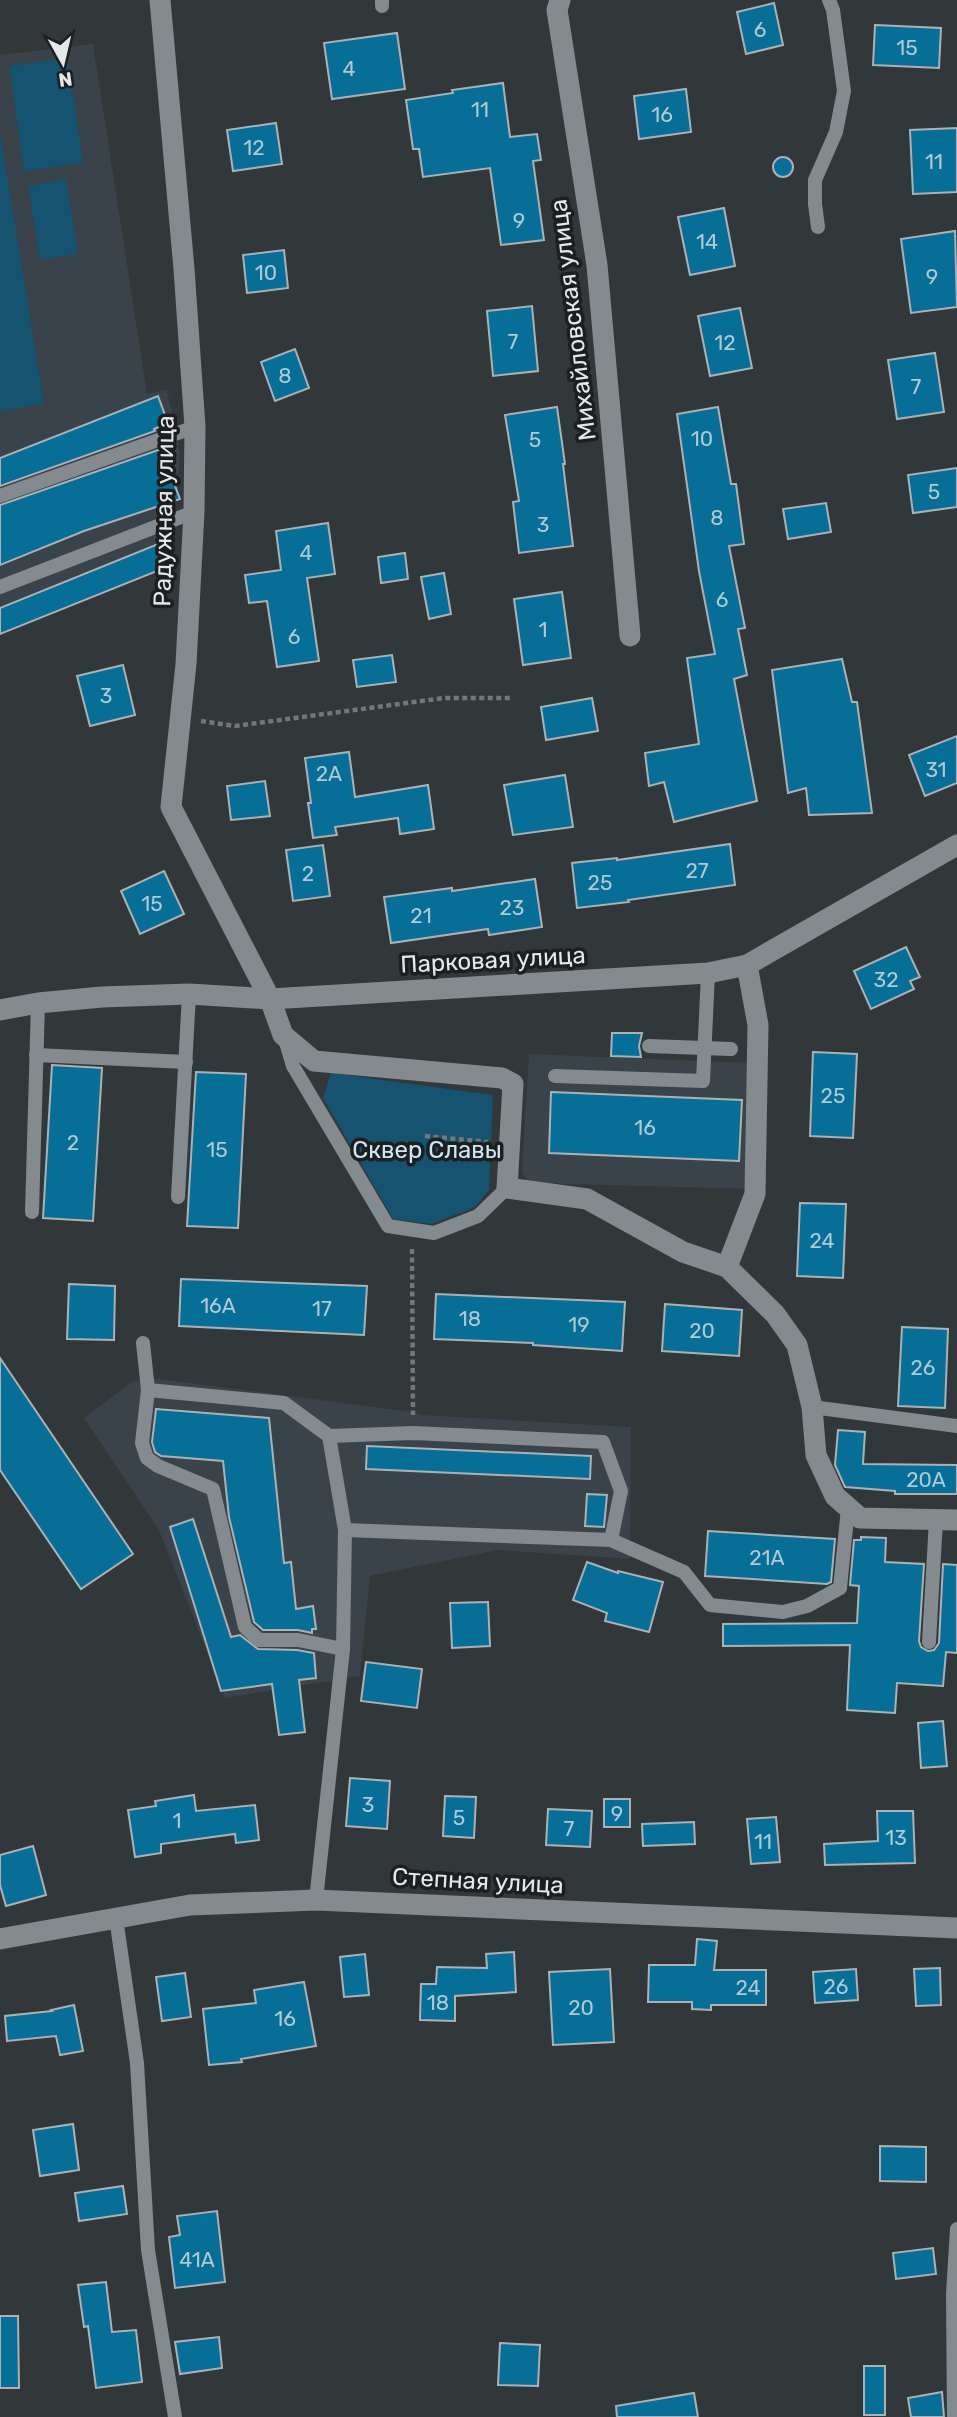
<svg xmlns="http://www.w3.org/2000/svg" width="957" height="2417" viewBox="0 0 957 2417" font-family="Rubik,sans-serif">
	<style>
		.built { fill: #394349 }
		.green { fill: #155370 }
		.building { fill: #066e97; stroke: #abb1b4; stroke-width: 2 }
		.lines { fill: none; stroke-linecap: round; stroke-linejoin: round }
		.path { stroke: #73777a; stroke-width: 4.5; stroke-dasharray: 5 3.5; stroke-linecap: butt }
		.lane { stroke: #848a8d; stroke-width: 14 }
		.street { stroke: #848a8d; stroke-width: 21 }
		.labels { text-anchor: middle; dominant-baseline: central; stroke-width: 7; stroke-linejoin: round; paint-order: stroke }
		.number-label { font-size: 21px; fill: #adcad5 }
		.street-label { font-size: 24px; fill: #e5e8ea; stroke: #1c1e1f }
		.park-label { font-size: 24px; fill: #cee6f4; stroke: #1c1e1f }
	</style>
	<rect width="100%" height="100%" fill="#32373a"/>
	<g class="built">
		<polygon points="93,44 147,394 167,390 180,453 172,565 0,634 0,55"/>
		<polygon points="529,1054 751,1063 749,1189 534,1183 526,1179 522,1172"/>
		<polygon points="159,1379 405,1411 421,1415 631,1427 630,1559 498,1550 370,1576 360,1676 225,1698 159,1530 84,1418 133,1381"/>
	</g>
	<g class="green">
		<polygon points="68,58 83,163 24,171 9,66"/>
		<polygon points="0,131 44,404 0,411"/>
		<polygon points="66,179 78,254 40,260 28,186"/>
		<polygon points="331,1073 493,1095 489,1190 475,1207 432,1224 393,1219 323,1098"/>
	</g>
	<g class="building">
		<polygon points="774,3 783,45 746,54 737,12"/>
		<polygon points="875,25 941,28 939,68 873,65"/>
		<polygon points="397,33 405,89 332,99 324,43"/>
		<polygon points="503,83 510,137 537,134 541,160 533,161 544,240 501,245 490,168 423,177 419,149 413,149 406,100 453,93 452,90"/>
		<polygon points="686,89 691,132 639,139 634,96"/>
		<polygon points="276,123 282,164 233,171 227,130"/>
		<polygon points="957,128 957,192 913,194 910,130"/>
		<circle cx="783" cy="167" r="10"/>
		<polygon points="724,208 735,266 690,275 678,217"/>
		<polygon points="955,231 957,307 911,313 901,239"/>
		<polygon points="284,250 288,288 247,293 243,255"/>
		<polygon points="532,306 538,371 493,376 487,311"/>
		<polygon points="740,308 752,368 710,376 698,316"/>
		<polygon points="295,349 309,388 275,401 261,362"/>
		<polygon points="935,353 944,412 897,419 888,360"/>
		<polygon points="158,396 168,423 154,429 155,431 0,486 0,458"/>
		<polygon points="557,407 565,464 563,464 573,546 519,553 513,502 519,501 505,415"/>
		<polygon points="718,407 731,484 736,484 744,544 729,546 745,628 738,629 747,675 734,679 757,801 674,822 664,782 649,786 645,753 699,744 687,658 715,654 699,571 677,414"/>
		<polygon points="161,449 180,499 84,531 0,565 0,505"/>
		<polygon points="957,468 957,507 913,513 908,475"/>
		<polygon points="826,503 831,532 788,539 783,509"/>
		<polygon points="328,523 335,574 307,578 319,661 277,667 267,601 249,603 245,575 281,570 276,531"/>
		<polygon points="163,542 172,565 0,634 0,608"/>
		<polygon points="405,553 408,579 381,583 378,557"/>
		<polygon points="444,573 451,614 429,619 421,577"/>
		<polygon points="562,592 571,658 523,665 514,599"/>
		<polygon points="392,655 396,682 357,687 353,660"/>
		<polygon points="842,659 852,702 857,702 872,813 809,815 806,788 788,793 772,670"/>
		<polygon points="123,665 135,715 90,726 77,676"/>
		<polygon points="592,698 598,731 546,740 541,707"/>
		<polygon points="957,736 957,783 925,796 909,755"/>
		<polygon points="349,752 355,797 428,785 434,829 400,834 398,818 335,827 337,835 313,838 308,803 311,803 305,758"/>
		<polygon points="565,775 573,827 513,835 504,785"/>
		<polygon points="265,781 270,816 231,820 227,786"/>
		<polygon points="730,844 735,885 628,900 629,902 577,908 572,863 617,858 617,860"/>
		<polygon points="323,845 330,896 293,901 286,850"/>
		<polygon points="164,871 184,914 140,934 121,891"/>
		<polygon points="535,879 542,927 489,935 488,929 391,943 384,897 452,888 452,891"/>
		<polygon points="906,947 920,977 910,981 914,989 871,1009 854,971"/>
		<polygon points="612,1033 642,1033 639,1046 641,1057 611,1056"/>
		<polygon points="813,1052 857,1054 853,1138 810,1136"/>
		<polygon points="52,1065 102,1068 93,1221 43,1218"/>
		<polygon points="196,1072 246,1074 238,1228 187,1226"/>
		<polygon points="551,1092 742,1100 739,1161 549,1153"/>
		<polygon points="800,1203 846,1204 843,1278 797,1276"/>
		<polygon points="181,1279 367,1286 364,1335 179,1326"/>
		<polygon points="69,1284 115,1286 114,1340 67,1339"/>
		<polygon points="436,1294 625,1302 622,1351 533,1345 533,1343 434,1339"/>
		<polygon points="665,1304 742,1310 739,1356 662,1351"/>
		<polygon points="902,1327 948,1329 945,1408 898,1406"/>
		<polygon points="0,1358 133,1554 81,1589 0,1470"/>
		<polygon points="156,1409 269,1418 284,1563 291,1562 296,1609 313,1606 316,1629 312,1629 312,1633 298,1630 263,1630 254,1622 229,1517 223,1461 161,1456 155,1452 152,1442"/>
		<polygon points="838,1430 865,1432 863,1464 957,1465 957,1494 895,1494 895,1491 845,1487 835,1465"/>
		<polygon points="367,1446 591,1456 590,1479 366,1469"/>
		<polygon points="587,1494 607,1495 604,1527 585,1526"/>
		<polygon points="193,1519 231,1637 240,1635 258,1649 297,1650 314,1653 316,1678 299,1680 305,1732 279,1735 272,1684 221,1691 170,1527"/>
		<polygon points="708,1531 835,1539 831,1582 827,1584 705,1576"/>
		<polygon points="861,1537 886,1538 885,1562 924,1564 919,1641 921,1647 928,1651 934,1650 939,1643 943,1564 957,1565 957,1653 946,1652 943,1686 897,1683 895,1713 847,1710 850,1645 723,1646 723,1624 857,1623 859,1586 850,1585 854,1540 861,1540"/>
		<polygon points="587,1562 618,1573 618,1571 663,1582 649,1632 605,1621 607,1613 573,1600"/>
		<polygon points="488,1602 490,1646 452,1648 450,1603"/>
		<polygon points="366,1662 422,1669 417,1708 361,1701"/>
		<polygon points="943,1721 947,1766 921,1768 918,1723"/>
		<polygon points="350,1778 390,1781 387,1829 346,1826"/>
		<polygon points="194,1795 196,1811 255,1805 259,1840 236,1843 235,1834 161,1844 161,1853 135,1857 128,1810 156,1806 155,1801"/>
		<polygon points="445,1796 476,1797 474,1838 443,1836"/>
		<rect x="604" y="1799" width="26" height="28"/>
		<polygon points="548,1809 592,1811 590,1847 546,1845"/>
		<polygon points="877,1811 913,1811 915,1863 825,1865 824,1844 878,1841"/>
		<polygon points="776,1817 780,1862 751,1864 747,1819"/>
		<polygon points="694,1822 695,1844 643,1846 642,1824"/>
		<polygon points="33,1846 46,1895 6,1906 0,1885 0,1855"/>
		<polygon points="697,1939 717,1941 714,1970 766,1970 766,2005 711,2005 711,2010 692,2009 692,2002 648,2002 649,1965 695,1965"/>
		<polygon points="514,1952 516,1992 455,1996 455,2021 420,2020 421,1984 436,1984 437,1967 487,1968 486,1954"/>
		<polygon points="365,1954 369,1995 344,1997 340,1957"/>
		<polygon points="940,1968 941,2005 916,2006 914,1969"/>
		<polygon points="610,1969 614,2042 553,2045 549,1972"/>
		<polygon points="856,1969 858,2000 815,2003 813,1972"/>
		<polygon points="185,1973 191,2017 162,2021 156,1977"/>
		<polygon points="304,1982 316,2046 241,2059 242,2062 209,2065 203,2009 256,2003 254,1990"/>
		<polygon points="74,2005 83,2051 60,2055 56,2036 7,2041 5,2016 52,2011 51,2010"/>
		<polygon points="73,2124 79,2170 40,2176 33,2130"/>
		<polygon points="880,2146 926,2147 926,2182 880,2181"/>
		<polygon points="123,2186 127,2214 79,2221 75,2193"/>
		<polygon points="217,2211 225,2282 175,2288 169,2237 180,2235 177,2216"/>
		<polygon points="933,2248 936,2274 896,2279 893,2253"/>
		<polygon points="106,2282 112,2332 136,2330 142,2382 96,2388 88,2326 84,2327 78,2285"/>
		<polygon points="0,2316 18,2316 19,2388 0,2388"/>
		<polygon points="219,2337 222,2368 180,2374 175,2342"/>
		<polygon points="500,2343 540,2345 538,2386 498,2385"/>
		<rect x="864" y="2366" width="21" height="49"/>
		<polygon points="942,2392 944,2417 911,2417 908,2398"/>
		<polygon points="694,2393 698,2417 617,2417 616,2406"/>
	</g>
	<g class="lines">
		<g class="path">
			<polyline points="201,721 235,726 444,698 513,698"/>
			<polyline points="425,1136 488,1142"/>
			<polyline points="412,1249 413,1415"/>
		</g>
		<g class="lane">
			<polyline points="382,0 382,6"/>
			<polyline points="818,227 815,204 815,180 836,132 844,91 833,10 829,0"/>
			<polyline points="0,496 195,427"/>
			<polyline points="0,587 194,512"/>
			<polyline points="284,1036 293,1066 388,1226 434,1233 478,1216 507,1188"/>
			<polyline points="649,1046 731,1049"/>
			<polyline points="36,1055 186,1062"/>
			<polyline points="555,1076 703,1081 708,973"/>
			<polyline points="178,1197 189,994"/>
			<polyline points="32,1212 38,1003"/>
			<polyline points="143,1343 148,1390 142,1443 147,1458 158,1466 213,1489 245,1627 259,1640 298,1640 343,1649"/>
			<polyline points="148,1390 284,1403 329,1436 345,1530 343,1649 316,1900"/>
			<polyline points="812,1407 957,1426"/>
			<polyline points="329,1436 413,1433 603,1442 621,1491 611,1540"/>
			<polyline points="345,1530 611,1540 684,1572 710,1605 783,1612 807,1606 840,1588 848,1508"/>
			<polyline points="929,1642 936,1520"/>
			<polyline points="116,1918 137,2063 148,2250 175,2417"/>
			<polyline points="954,2417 953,2294 957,2229"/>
		</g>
		<g class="street">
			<polyline points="160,0 184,269 195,427 194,512 186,664 171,807 270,999 283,1035 314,1061 502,1078 513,1084 507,1188 587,1199 683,1252 727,1267 775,1314 797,1345 812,1407 816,1455 835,1496 860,1518 957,1520"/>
			<polyline points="560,0 557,10 597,265 630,636"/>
			<polyline points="0,1010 38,1003 102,997 189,994 270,999 708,973 747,965 957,845"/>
			<polyline points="727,1267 755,1194 758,1025 747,965"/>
			<polyline points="0,1939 190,1905 316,1900 957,1928"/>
		</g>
	</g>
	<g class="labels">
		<g class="number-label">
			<text x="760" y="29">6</text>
			<text x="907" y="47">15</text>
			<text x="349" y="68">4</text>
			<text x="480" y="109">11</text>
			<text x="662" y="114">16</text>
			<text x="254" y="147">12</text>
			<text x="934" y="161">11</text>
			<text x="519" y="220">9</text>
			<text x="707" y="241">14</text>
			<text x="266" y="272">10</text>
			<text x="932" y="276">9</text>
			<text x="513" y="341">7</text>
			<text x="725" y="342">12</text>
			<text x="285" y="375">8</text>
			<text x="916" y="386">7</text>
			<text x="702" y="438">10</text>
			<text x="535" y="439">5</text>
			<text x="934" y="491">5</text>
			<text x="717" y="517">8</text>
			<text x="543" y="524">3</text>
			<text x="306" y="552">4</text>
			<text x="722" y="599">6</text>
			<text x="543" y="629">1</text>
			<text x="294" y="636">6</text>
			<text x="106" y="695">3</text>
			<text x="936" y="769">31</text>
			<text x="329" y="773">2А</text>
			<text x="697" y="870">27</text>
			<text x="308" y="873">2</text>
			<text x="600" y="882">25</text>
			<text x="152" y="903">15</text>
			<text x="512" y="907">23</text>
			<text x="421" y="915">21</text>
			<text x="886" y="979">32</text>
			<text x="833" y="1095">25</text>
			<text x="645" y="1127">16</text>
			<text x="73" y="1142">2</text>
			<text x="217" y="1149">15</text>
			<text x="822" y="1240">24</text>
			<text x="218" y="1305">16А</text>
			<text x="322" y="1308">17</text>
			<text x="470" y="1318">18</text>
			<text x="579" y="1324">19</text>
			<text x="702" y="1330">20</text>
			<text x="923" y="1367">26</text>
			<text x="926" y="1479">20А</text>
			<text x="767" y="1557">21А</text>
			<text x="368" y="1804">3</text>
			<text x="617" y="1813">9</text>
			<text x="459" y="1817">5</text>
			<text x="177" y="1820">1</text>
			<text x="569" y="1828">7</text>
			<text x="896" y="1837">13</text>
			<text x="763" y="1841">11</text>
			<text x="836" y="1986">26</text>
			<text x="748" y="1987">24</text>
			<text x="438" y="2002">18</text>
			<text x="581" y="2007">20</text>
			<text x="285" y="2018">16</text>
			<text x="197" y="2259">41А</text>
		</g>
		<g class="street-label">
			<text transform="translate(573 320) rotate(-97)">Михайловская улица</text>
			<text transform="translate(164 511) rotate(-89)">Радужная улица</text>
			<text transform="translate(493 960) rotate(-3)">Парковая улица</text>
			<text transform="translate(478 1881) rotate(3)">Степная улица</text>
		</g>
		<g class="park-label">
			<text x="427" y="1150">Сквер Славы</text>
		</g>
	</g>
	<g transform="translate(63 63) rotate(172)" stroke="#1c1e1f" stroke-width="5" paint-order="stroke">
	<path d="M0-5L12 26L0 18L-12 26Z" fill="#e5e8ea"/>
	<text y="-10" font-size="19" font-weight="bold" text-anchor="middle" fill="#e5e8ea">N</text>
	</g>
</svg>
